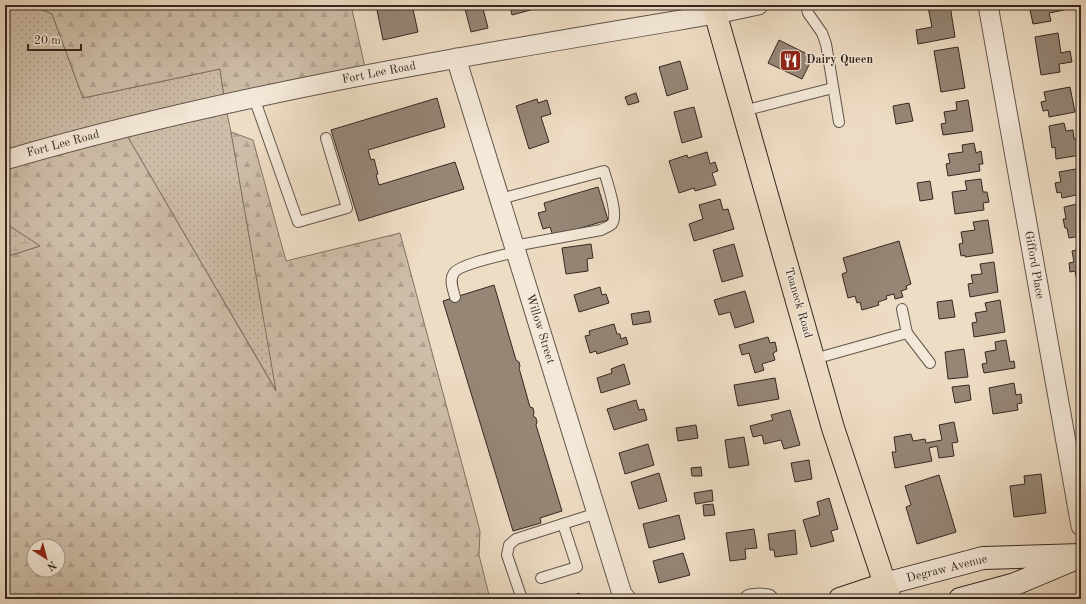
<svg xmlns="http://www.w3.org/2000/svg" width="1086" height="604" viewBox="0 0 1086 604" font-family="'Old Standard TT',serif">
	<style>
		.green { fill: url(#green-dots); stroke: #817365 }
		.forest { fill: url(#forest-firs); stroke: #817365; fill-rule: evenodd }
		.wetland { fill: url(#wetland-marsh); stroke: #817365 }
		.building { fill: #958676; stroke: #342821 }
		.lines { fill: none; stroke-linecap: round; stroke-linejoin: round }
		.service-casing { stroke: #62554a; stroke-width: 12 }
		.minor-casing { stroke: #62554a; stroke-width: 21 }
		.secondary-casing { stroke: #342821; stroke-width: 24 }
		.primary-casing { stroke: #342821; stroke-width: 24 }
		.service { stroke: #f4e9d9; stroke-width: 10 }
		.minor { stroke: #f4e9d9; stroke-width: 19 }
		.secondary { stroke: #f4e9d9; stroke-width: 22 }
		.primary { stroke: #eeddc5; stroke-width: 22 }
		.labels { text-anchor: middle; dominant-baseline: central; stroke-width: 3; stroke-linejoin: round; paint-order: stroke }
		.poi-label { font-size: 12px; font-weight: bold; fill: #342821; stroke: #f4e9d9; text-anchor: start }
		.street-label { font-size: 12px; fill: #342821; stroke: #f4e9d9 }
	</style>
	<defs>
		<pattern id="green-dots" width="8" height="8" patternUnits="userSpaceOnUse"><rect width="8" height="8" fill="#cebea9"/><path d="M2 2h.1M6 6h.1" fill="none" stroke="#b2a391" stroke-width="1.8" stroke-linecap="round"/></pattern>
		<pattern id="forest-firs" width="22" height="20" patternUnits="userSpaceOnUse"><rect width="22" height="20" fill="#cebea9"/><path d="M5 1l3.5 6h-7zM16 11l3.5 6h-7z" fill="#b2a391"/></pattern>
		<pattern id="wetland-marsh" width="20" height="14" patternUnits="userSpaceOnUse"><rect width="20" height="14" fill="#cebea9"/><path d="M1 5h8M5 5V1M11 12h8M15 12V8" fill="none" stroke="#b2a391"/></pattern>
	</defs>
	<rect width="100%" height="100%" fill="#eeddc5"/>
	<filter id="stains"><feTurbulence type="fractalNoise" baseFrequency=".005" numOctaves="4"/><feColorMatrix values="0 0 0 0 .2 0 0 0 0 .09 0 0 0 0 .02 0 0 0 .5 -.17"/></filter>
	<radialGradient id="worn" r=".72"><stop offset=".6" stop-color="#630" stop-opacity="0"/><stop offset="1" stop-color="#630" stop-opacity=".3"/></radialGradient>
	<polygon class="green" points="5,5 32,5 52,14 83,98 220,69 225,104 231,132 277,392 126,134 5,166"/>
	<g class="forest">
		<polygon points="32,5 351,5 367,76 225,104 220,69 83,98 52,14"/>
		<path d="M 231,132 L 253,140 L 286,261 L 400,233 L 480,531 L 479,555 L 490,599 L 5,599 L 5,257 L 40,246 L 5,223 L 5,166 L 126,134 L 276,391 ZM 34,546 L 58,546 L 58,570 L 34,570 Z"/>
	</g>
	<polygon class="wetland" points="5,223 40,246 5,257"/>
	<g class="building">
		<polygon points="376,5 412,5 418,32 383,40"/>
		<polygon points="464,5 482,5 488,28 471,32"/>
		<polygon points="510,5 533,5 534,9 512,15"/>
		<polygon points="937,5 950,5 955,37 918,44 916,30 932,27 928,7"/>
		<polygon points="1029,5 1063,5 1064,10 1049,13 1051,21 1033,24"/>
		<polygon points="1058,33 1061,53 1070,51 1072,62 1059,64 1060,72 1041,75 1035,37"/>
		<polygon points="779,40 813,57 802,79 768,63"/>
		<polygon points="958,47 965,88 941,92 934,51"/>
		<polygon points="680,61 688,89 667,96 659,67"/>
		<polygon points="1070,87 1075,112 1049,117 1048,110 1043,111 1041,102 1046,101 1044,92"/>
		<polygon points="636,93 639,102 628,105 625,97"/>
		<polygon points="437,98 445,127 368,150 371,160 374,159 378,174 376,175 379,185 455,162 464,189 359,221 331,130"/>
		<polygon points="537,99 538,103 547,100 551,114 541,117 549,142 529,149 516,106"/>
		<polygon points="968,100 973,131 943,135 941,124 946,123 944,112 957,110 956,102"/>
		<polygon points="909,103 913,121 896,124 893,106"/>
		<polygon points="694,107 702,137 682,143 674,112"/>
		<polygon points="1064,123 1066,131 1073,130 1074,139 1081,138 1081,155 1056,159 1055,147 1052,148 1049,126"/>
		<polygon points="974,143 976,153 981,151 983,164 979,164 980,171 948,176 946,164 950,163 948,154 963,152 962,145"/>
		<polygon points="707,152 710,164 715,162 718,171 712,173 716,185 695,191 694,188 679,193 669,161 687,155 688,158"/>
		<polygon points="1081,168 1081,194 1062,198 1061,192 1057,193 1055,183 1061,182 1059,172"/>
		<polygon points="981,179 983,192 987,192 989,202 983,203 984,210 955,214 952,192 967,190 965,181"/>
		<polygon points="930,181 933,199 920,201 917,183"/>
		<polygon points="598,187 608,220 553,236 550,227 543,229 538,213 546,211 544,203"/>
		<polygon points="720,199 723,210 728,209 734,229 694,241 689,224 703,219 699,205"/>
		<polygon points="1077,204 1078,211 1081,211 1081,236 1069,238 1067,228 1065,228 1063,219 1066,219 1064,207"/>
		<polygon points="988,220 993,253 965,257 965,255 961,256 959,244 963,243 961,232 975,230 973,222"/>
		<polygon points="899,241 911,284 906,286 907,289 901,291 903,297 895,299 894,294 886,296 887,299 878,302 879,305 862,310 860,302 857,303 855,296 848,298 842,274 847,272 843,258"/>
		<polygon points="591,244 593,258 587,259 588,271 566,274 562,248"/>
		<polygon points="734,244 743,276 722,282 713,250"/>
		<polygon points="1081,249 1081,276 1076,277 1075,271 1070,272 1069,263 1074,262 1072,251"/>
		<polygon points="994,262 998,292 970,297 968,284 973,283 971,275 982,274 980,264"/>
		<polygon points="494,285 516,360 519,362 520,366 519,368 530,407 533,408 534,413 533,416 536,418 537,422 536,425 562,511 540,518 541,523 513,531 443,301"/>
		<polygon points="600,287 602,295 606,294 609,303 579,312 574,295"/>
		<polygon points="745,291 754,322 735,328 730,312 719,315 714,300"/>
		<polygon points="1081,293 1081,313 1078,294"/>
		<polygon points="952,300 955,317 939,319 937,302"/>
		<polygon points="1000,300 1005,332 974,337 972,323 977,322 975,313 987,311 985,303"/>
		<polygon points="649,311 651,322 633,325 631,314"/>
		<polygon points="614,324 617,334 620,334 621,339 626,337 628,344 597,354 596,351 590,353 585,336 590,335 589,331"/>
		<polygon points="768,337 770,343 775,342 777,351 773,353 775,360 762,364 764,370 755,373 749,353 742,355 739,345"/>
		<polygon points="1006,340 1010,362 1014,361 1015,368 984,373 982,364 987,363 985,352 996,350 995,342"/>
		<polygon points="964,349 968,377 948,379 945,352"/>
		<polygon points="624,364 630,384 601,393 597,378 612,373 611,369"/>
		<polygon points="775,378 779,399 738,406 734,385"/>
		<polygon points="1014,383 1016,395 1021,394 1022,403 1017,404 1018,410 993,414 989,388"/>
		<polygon points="969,385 971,400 955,403 952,387"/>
		<polygon points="636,400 639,410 644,409 647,420 614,430 607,409"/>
		<polygon points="790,410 800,445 784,449 781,440 764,444 762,435 753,437 750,426 773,420 771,415"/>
		<polygon points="954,422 958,442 952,443 954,456 939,458 937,446 929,448 932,461 895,468 892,452 896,452 894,437 911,434 913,441 925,439 926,443 942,440 939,425"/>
		<polygon points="696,425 698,438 678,441 676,428"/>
		<polygon points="744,437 749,465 729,468 725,440"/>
		<polygon points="648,444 654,465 625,474 619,453"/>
		<polygon points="809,460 812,479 795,482 791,463"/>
		<polygon points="701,467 702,476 692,476 691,468"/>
		<polygon points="659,473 667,501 639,509 631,482"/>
		<polygon points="1041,474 1046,513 1014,517 1010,486 1025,484 1024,476"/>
		<polygon points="939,475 956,532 917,544 906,507 911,505 905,486"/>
		<polygon points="712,490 713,501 696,504 694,493"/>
		<polygon points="829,498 838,529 831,531 834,541 811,547 803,520 820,515 817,502"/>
		<polygon points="713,504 715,515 704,516 703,505"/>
		<polygon points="679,515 685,539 649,548 643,524"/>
		<polygon points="754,529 757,548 745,549 746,559 730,561 726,533"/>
		<polygon points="795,530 797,554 775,557 774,550 770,550 768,534"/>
		<polygon points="683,553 690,575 659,583 653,561"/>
		<polygon points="579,593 581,599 565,599"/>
	</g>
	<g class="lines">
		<defs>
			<g id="service">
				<polyline points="806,5 808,13 822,33 826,44 839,122"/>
				<polyline points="254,98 298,222 347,208 326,138"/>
				<polyline points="743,111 833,88"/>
				<path d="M 500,199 L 604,171 C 607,182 619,215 612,224 C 609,227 604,228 601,230 L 514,246"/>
				<path d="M 455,297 C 453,289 449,280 454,273 C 460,264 504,255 516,252"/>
				<polyline points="907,333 930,363"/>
				<polyline points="814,359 907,333 902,309"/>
				<polyline points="541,578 577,567 563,524"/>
				<polyline points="522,599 507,555 509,545 516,539 597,513"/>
			</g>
			<g id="minor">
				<polyline points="988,5 1081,526"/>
				<polyline points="456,58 622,594 626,599"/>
				<path d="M 5,160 C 238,92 477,54 716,14 L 758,5"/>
				<polyline points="750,599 760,598 768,599"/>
			</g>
			<g id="secondary">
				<polyline points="885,584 983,558 1081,555"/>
				<polyline points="960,599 1015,584 1072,560"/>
			</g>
			<g id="primary">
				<polyline points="713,5 833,428 890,599"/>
				<polyline points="840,599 885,584"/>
			</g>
		</defs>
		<use href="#service" class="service-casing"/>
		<use href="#minor" class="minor-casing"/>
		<use href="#secondary" class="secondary-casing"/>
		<use href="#primary" class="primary-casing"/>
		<use href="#service" class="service"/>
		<use href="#minor" class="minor"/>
		<use href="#secondary" class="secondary"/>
		<use href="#primary" class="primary"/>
	</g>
	<defs>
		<symbol id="restaurant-square" viewBox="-11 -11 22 22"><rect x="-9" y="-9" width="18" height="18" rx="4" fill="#8f2418" stroke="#f4e9d9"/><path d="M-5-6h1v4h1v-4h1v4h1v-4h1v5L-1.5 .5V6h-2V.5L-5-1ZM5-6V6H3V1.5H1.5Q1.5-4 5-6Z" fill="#fff"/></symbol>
	</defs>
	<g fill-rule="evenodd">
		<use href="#restaurant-square" x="778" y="48" width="25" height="25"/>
	</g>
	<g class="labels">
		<g class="poi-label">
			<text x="806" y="60">Dairy Queen</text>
		</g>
		<g class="street-label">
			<text transform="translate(379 73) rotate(-11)">Fort Lee Road</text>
			<text transform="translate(63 144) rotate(-15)">Fort Lee Road</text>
			<text transform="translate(1034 265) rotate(80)">Gifford Place</text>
			<text transform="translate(798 303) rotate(74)">Teaneck Road</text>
			<text transform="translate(540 329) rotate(73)">Willow Street</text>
			<text transform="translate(947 569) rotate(-14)">Degraw Avenue</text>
		</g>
	</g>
	<rect width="1086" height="604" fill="none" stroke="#eeddc5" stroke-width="20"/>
	<rect x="6" y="6" width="1074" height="592" fill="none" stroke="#342821" stroke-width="2"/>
	<rect x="10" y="10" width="1066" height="584" fill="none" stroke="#342821"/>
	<g transform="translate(46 558) rotate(144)"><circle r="19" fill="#f4e9d9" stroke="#a79c8f"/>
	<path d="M0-3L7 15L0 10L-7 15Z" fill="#8f2418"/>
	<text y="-6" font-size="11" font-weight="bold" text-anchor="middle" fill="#342821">N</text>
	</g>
	<path d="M28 44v6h53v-6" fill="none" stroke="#342821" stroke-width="2"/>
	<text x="34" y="44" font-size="12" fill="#342821" stroke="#f4e9d9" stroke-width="3" paint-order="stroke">20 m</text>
	<rect width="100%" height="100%" filter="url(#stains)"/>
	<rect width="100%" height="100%" fill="url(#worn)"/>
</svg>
